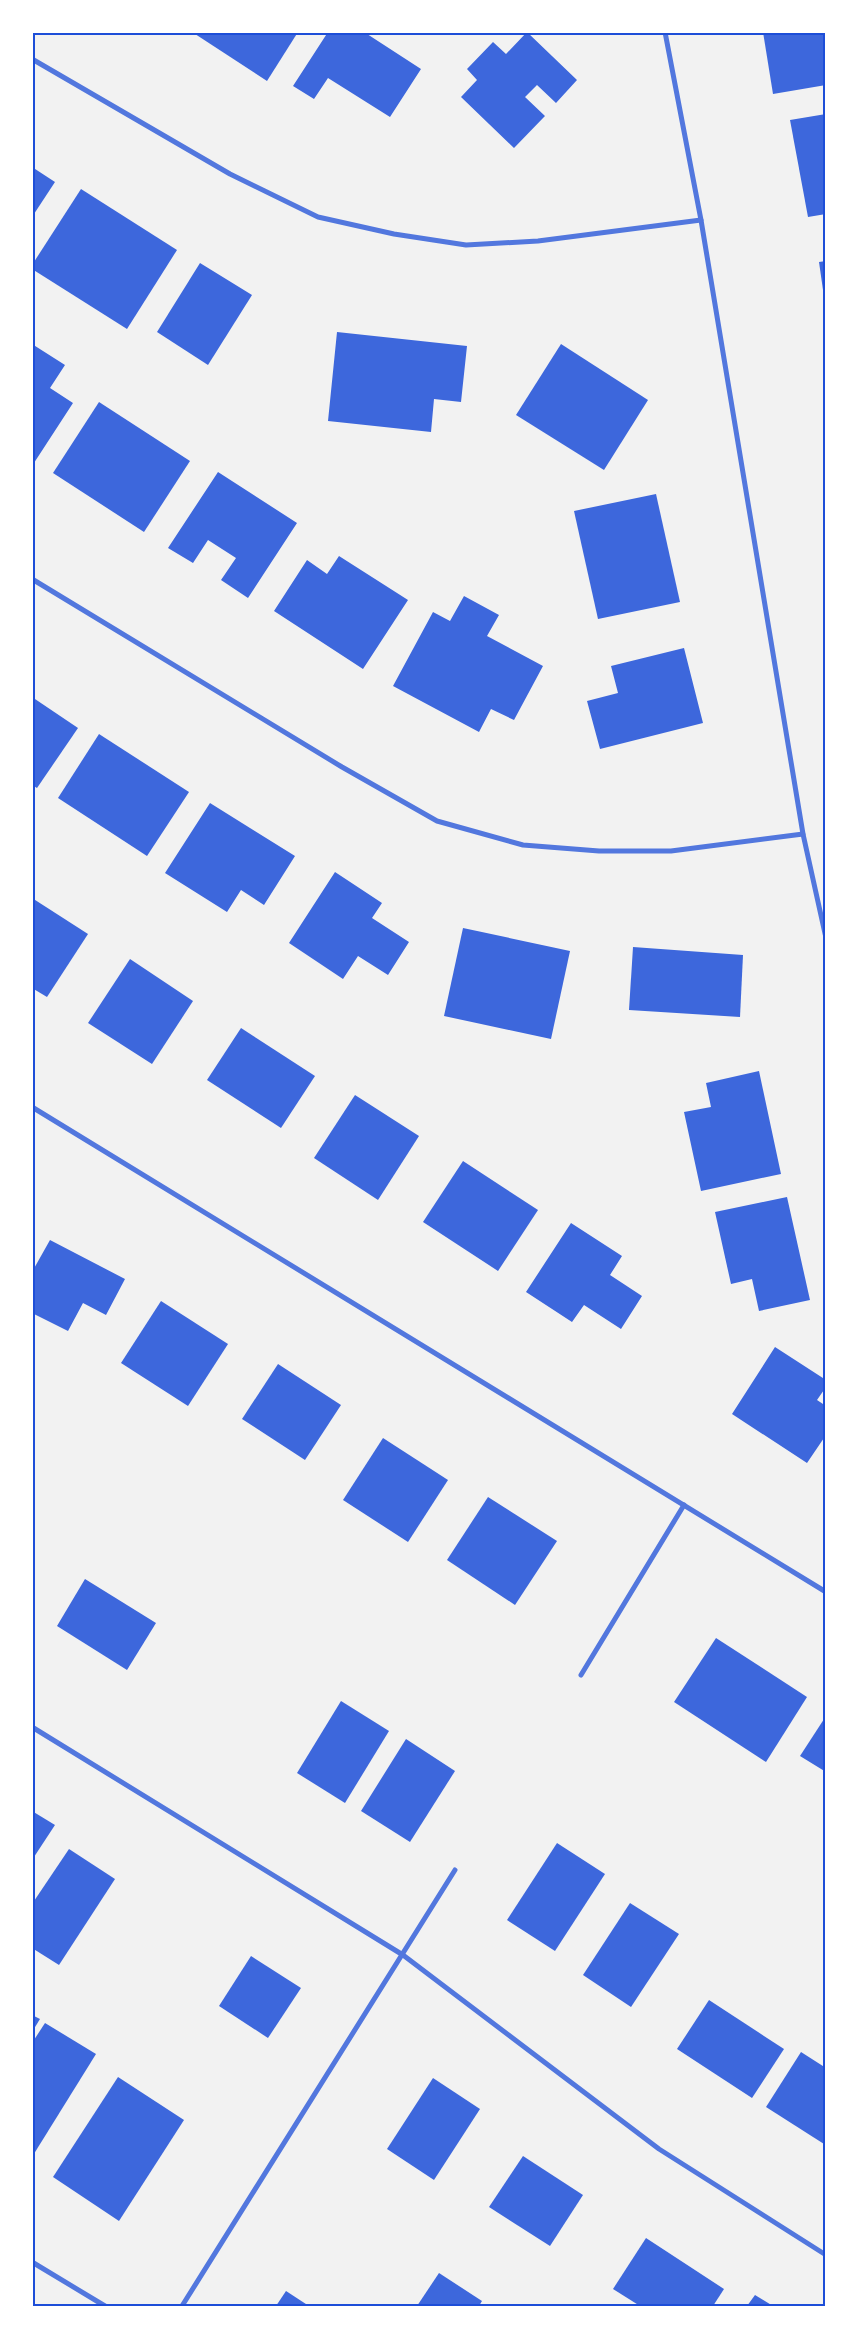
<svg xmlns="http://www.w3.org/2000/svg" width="858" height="2339" viewBox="0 0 858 2339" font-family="Manrope,sans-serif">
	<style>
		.building { fill: #3d67dc }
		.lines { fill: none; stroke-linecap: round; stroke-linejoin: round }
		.minor { stroke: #5277de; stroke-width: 5 }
		.neatline { fill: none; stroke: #1d4ed8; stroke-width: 2 }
	</style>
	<rect width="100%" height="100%" fill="#f2f2f2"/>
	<g class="building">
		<polygon points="192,32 298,32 267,81"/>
		<polygon points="328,32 364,32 421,69 390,117 328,78 314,99 293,86"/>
		<polygon points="527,32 577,80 556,103 537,85 525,97 545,116 514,148 461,97 477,80 467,69 493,42 506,54"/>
		<polygon points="763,32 826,32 826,85 773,94"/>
		<polygon points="826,114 826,214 808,217 790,120"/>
		<polygon points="32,167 55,182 32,217"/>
		<polygon points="81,189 177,250 127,329 32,269 32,265"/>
		<polygon points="826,261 826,297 824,297 819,262"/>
		<polygon points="200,263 252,295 208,365 157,332"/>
		<polygon points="337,332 467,346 461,402 434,399 431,432 328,421"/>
		<polygon points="32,344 65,365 50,388 73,403 32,466"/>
		<polygon points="561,344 648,400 604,470 516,415"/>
		<polygon points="99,402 190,461 144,532 53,473"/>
		<polygon points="218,472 297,523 248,598 221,580 236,558 208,540 193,563 168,548"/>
		<polygon points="656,494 680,602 598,619 574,511"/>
		<polygon points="339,556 408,600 363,669 274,611 307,560 327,574"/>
		<polygon points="464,596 499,615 487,636 543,666 514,720 491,709 479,732 393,686 433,612 450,621"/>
		<polygon points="684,648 703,723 600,749 587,701 618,693 611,666"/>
		<polygon points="32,697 78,728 37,788 32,785"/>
		<polygon points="99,734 189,792 147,856 58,798"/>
		<polygon points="210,803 295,856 264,905 241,890 227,912 165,873"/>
		<polygon points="335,872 382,903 372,918 409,942 388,975 358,956 343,979 289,943"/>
		<polygon points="32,898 88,934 47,997 32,988"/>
		<polygon points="463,928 570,951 551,1039 444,1016"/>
		<polygon points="633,947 743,955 740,1017 629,1010"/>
		<polygon points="130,959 193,1001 152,1064 88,1023"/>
		<polygon points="241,1028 315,1076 281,1128 207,1080"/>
		<polygon points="759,1071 781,1174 701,1191 684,1112 711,1107 706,1083"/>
		<polygon points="355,1095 419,1136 378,1200 314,1158"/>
		<polygon points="463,1161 538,1210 498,1271 423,1222"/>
		<polygon points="787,1197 810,1300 759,1311 752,1279 731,1284 715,1212"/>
		<polygon points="571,1223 622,1256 610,1275 642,1296 621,1329 584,1305 572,1322 526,1292"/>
		<polygon points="50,1240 125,1279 106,1315 83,1303 68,1331 32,1313 32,1272"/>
		<polygon points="161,1301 228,1344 188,1406 121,1363"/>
		<polygon points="775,1347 826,1380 826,1387 817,1400 826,1406 826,1435 807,1463 732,1414"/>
		<polygon points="278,1364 341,1405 305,1460 242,1419"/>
		<polygon points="383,1438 448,1480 408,1542 343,1500"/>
		<polygon points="488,1497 557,1541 515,1605 447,1560"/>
		<polygon points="85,1579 156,1623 127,1670 57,1626"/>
		<polygon points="716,1638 807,1697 766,1762 674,1702"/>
		<polygon points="341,1701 389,1731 345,1803 297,1773"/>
		<polygon points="826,1716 826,1772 800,1756"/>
		<polygon points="406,1739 455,1771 410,1842 361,1811"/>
		<polygon points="32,1811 55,1825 32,1860"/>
		<polygon points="557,1843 605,1874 555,1951 507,1920"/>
		<polygon points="69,1849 115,1879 59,1965 32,1948 32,1904"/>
		<polygon points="630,1903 679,1934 631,2007 583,1975"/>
		<polygon points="251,1956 301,1988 268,2038 219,2006"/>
		<polygon points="709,2000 784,2049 752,2098 677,2049"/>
		<polygon points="32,2015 40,2019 32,2032"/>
		<polygon points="45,2023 96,2054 32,2157 32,2043"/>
		<polygon points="801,2052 826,2068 826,2141 824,2144 766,2107"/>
		<polygon points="118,2077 184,2120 119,2221 53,2177"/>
		<polygon points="433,2078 480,2109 434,2180 387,2149"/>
		<polygon points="523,2156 583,2195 550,2246 489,2207"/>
		<polygon points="646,2238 724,2289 713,2306 640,2306 613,2289"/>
		<polygon points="439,2273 482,2301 479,2306 417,2306"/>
		<polygon points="286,2291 309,2306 276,2306"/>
		<polygon points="755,2295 773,2306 747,2306"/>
	</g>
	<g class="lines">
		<g class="minor">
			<polyline points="665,32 701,220 803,834 826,938"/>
			<polyline points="32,59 230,174 318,217 394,234 466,245 538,241 701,220"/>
			<polyline points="32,579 342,767 437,821 523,845 599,851 671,851 803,834"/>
			<polyline points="32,1107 826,1592"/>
			<polyline points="581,1675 684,1505"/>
			<polyline points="32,1727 403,1955 659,2149 826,2255"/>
			<polyline points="32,2262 105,2306"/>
			<polyline points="182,2306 455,1870"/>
		</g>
	</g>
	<rect width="858" height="2339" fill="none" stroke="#ffffff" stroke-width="68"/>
	<rect x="34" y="34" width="790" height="2271" class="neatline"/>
</svg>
